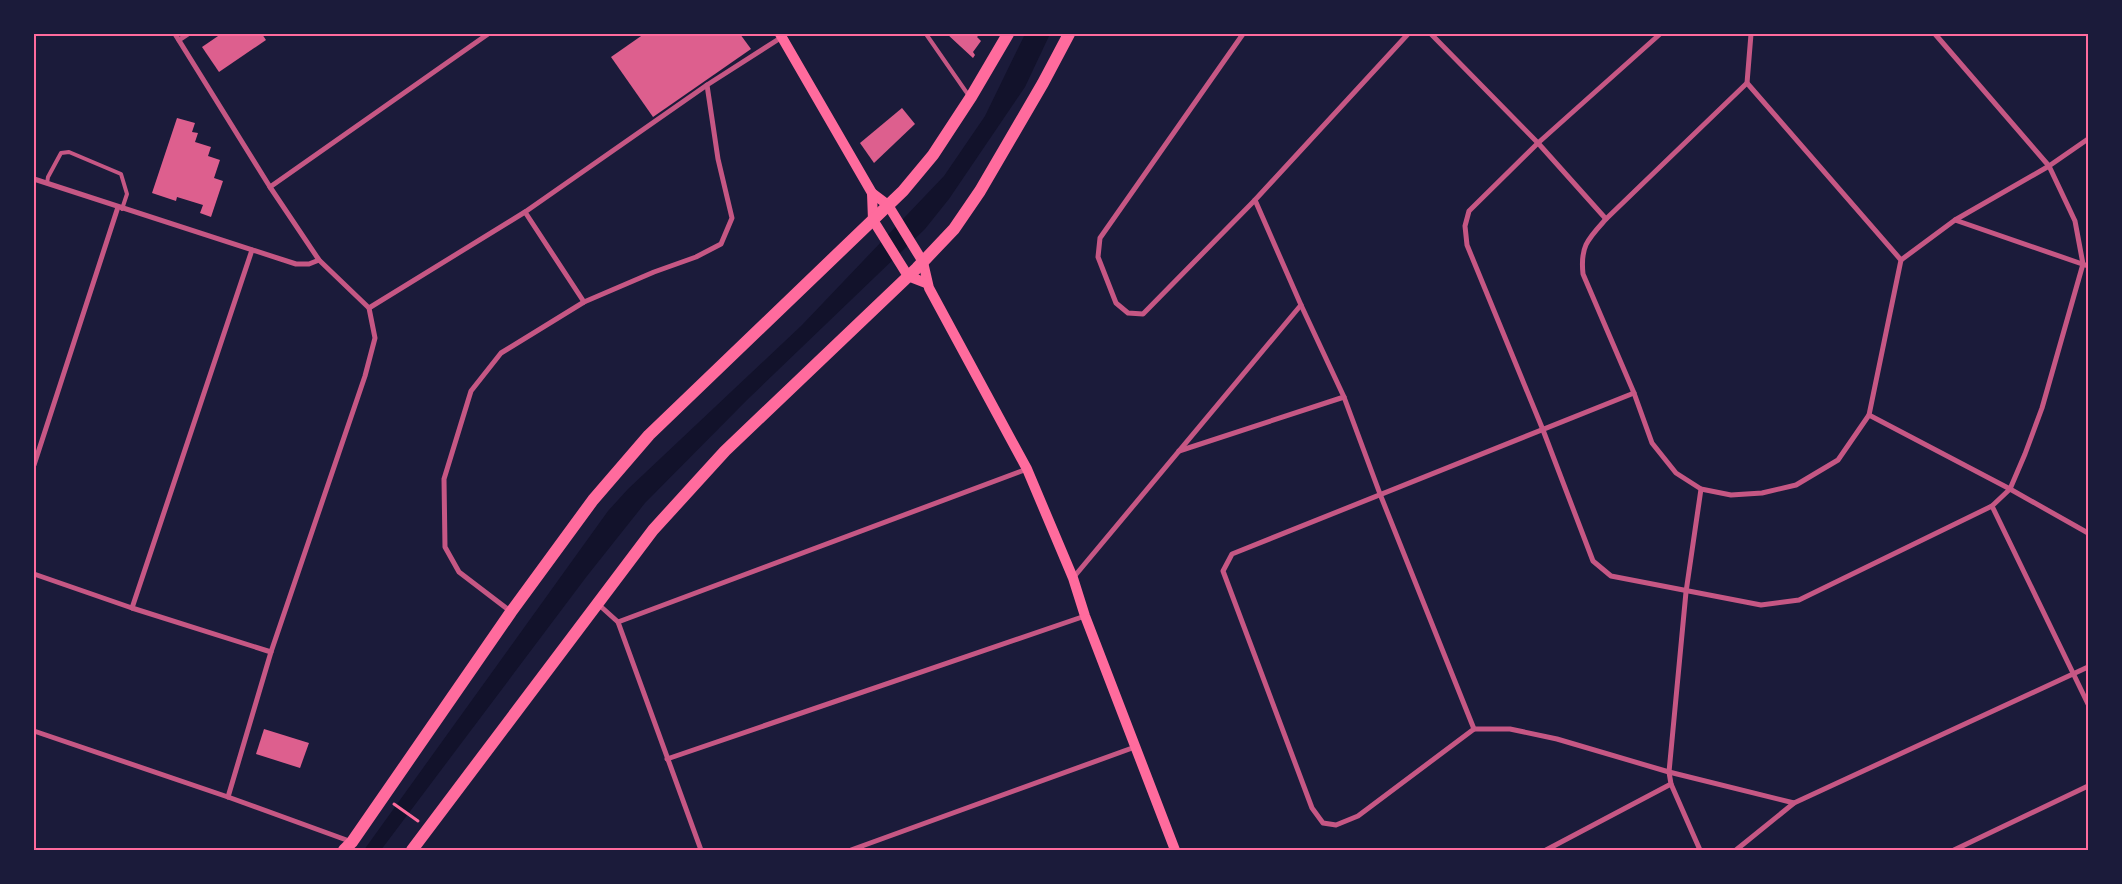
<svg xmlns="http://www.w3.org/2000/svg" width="2122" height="884" viewBox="0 0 2122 884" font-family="'IBM Plex Sans',sans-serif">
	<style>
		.water { fill: #12122b }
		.building { fill: #dd5f8e }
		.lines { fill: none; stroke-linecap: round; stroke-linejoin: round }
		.path { stroke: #ff6b9d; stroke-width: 3 }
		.service { stroke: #c65784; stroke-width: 4 }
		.minor { stroke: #c65784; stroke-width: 5 }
		.secondary { stroke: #ff6b9d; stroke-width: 10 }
		.primary { stroke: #ff6b9d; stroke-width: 12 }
		.neatline { fill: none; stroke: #ff6b9d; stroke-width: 2 }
	</style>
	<rect width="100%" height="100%" fill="#1b1b3a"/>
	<polygon class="water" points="1025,34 1050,34 1025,87 949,199 925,229 747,400 645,503 587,576 381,850 364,850 608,511 628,489 802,325 944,176 985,116"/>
	<g class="building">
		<polygon points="221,34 262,34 266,40 219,72 202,47"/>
		<polygon points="644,34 740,34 751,49 653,117 611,57"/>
		<polygon points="947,34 977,34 979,35 977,37 981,41 973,52 975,55 973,58"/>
		<polygon points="902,108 915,124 874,163 860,143"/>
		<polygon points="177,118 195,123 192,132 198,133 195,142 211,147 208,156 220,160 214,178 223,181 211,217 200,213 203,205 177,197 176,201 152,193"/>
		<polygon points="264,729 309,743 300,768 256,754"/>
	</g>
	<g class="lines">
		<polyline class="path" points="394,804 418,821"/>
		<g class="service">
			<polyline points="926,34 969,96"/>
			<polyline points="47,183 48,177 61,153 69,152 121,174 127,194 122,209"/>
		</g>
		<g class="minor">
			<polyline points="175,34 270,187 319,260 369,308 375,338 365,376 271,652 228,797"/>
			<polyline points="1243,34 1100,238 1098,257 1116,303 1128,313 1143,314 1255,200 1408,34"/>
			<polyline points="1431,34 1538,143 1606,219"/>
			<polyline points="1660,34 1538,143 1469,211 1465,226 1467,245 1543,430 1593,561 1611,576 1761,605 1799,600 1992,506 2010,489 2025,454 2042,408 2083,264 2075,221 2049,166 1935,34"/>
			<polyline points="179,40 188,34"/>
			<path d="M 1747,83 L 1901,260 L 1869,415 L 1838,460 L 1796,485 L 1762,493 L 1731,495 L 1701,489 L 1676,473 L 1652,443 L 1634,393 L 1583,274 C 1580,246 1588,239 1606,219 Z"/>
			<polyline points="1747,83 1751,34"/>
			<polyline points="34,179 296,264 309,264 319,260"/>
			<polyline points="270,187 488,34"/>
			<polyline points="1255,200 1301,305 1344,397 1380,494 1474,729 1510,729 1557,739 1669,772 1794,803 2088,667"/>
			<polyline points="525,212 584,302"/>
			<polyline points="1955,220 2088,266"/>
			<polyline points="1901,260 1955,220 2049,166 2088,139"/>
			<polyline points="369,308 525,212 707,85 782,37"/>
			<polyline points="1869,415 2010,489 2088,533"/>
			<polyline points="1179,451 1344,397"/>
			<polyline points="34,465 118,207"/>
			<polyline points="1992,506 2088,704"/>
			<polyline points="34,574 132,608 271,652"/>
			<polyline points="1073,578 1301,305"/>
			<polyline points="598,604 618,622 701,850"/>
			<polyline points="132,608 252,250"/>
			<polyline points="510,611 459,572 445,547 444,479 471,391 501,353 584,302 654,272 696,257 721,244 732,218 718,159 707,85"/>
			<polyline points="618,622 1027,469"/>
			<polyline points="1474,729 1358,816 1336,825 1323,823 1312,808 1223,571 1232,554 1634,393"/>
			<polyline points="34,731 228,797 352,842"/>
			<polyline points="667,759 1085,616"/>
			<polyline points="1671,784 1700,850"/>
			<polyline points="851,850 1135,747"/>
			<polyline points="1546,850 1671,784 1669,772 1686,592 1701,489"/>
			<polyline points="1736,850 1794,803"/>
			<polyline points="1954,850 2088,786"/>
		</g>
		<g class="secondary">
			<polyline points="780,34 872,193 888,205 923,262 929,288 1027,469 1073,578 1085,616 1175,850"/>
			<polyline points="872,193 873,220 908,276 926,283"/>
		</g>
		<g class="primary">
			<polyline points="344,850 352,842 511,612 593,500 649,435 903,191 933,155 971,97 1008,34"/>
			<polyline points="412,850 653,530 725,451 917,268 954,229 980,191 1043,83 1069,34"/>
		</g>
	</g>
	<rect width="2122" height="884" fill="none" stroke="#1b1b3a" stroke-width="70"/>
	<rect x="35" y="35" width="2052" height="814" class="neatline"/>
</svg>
